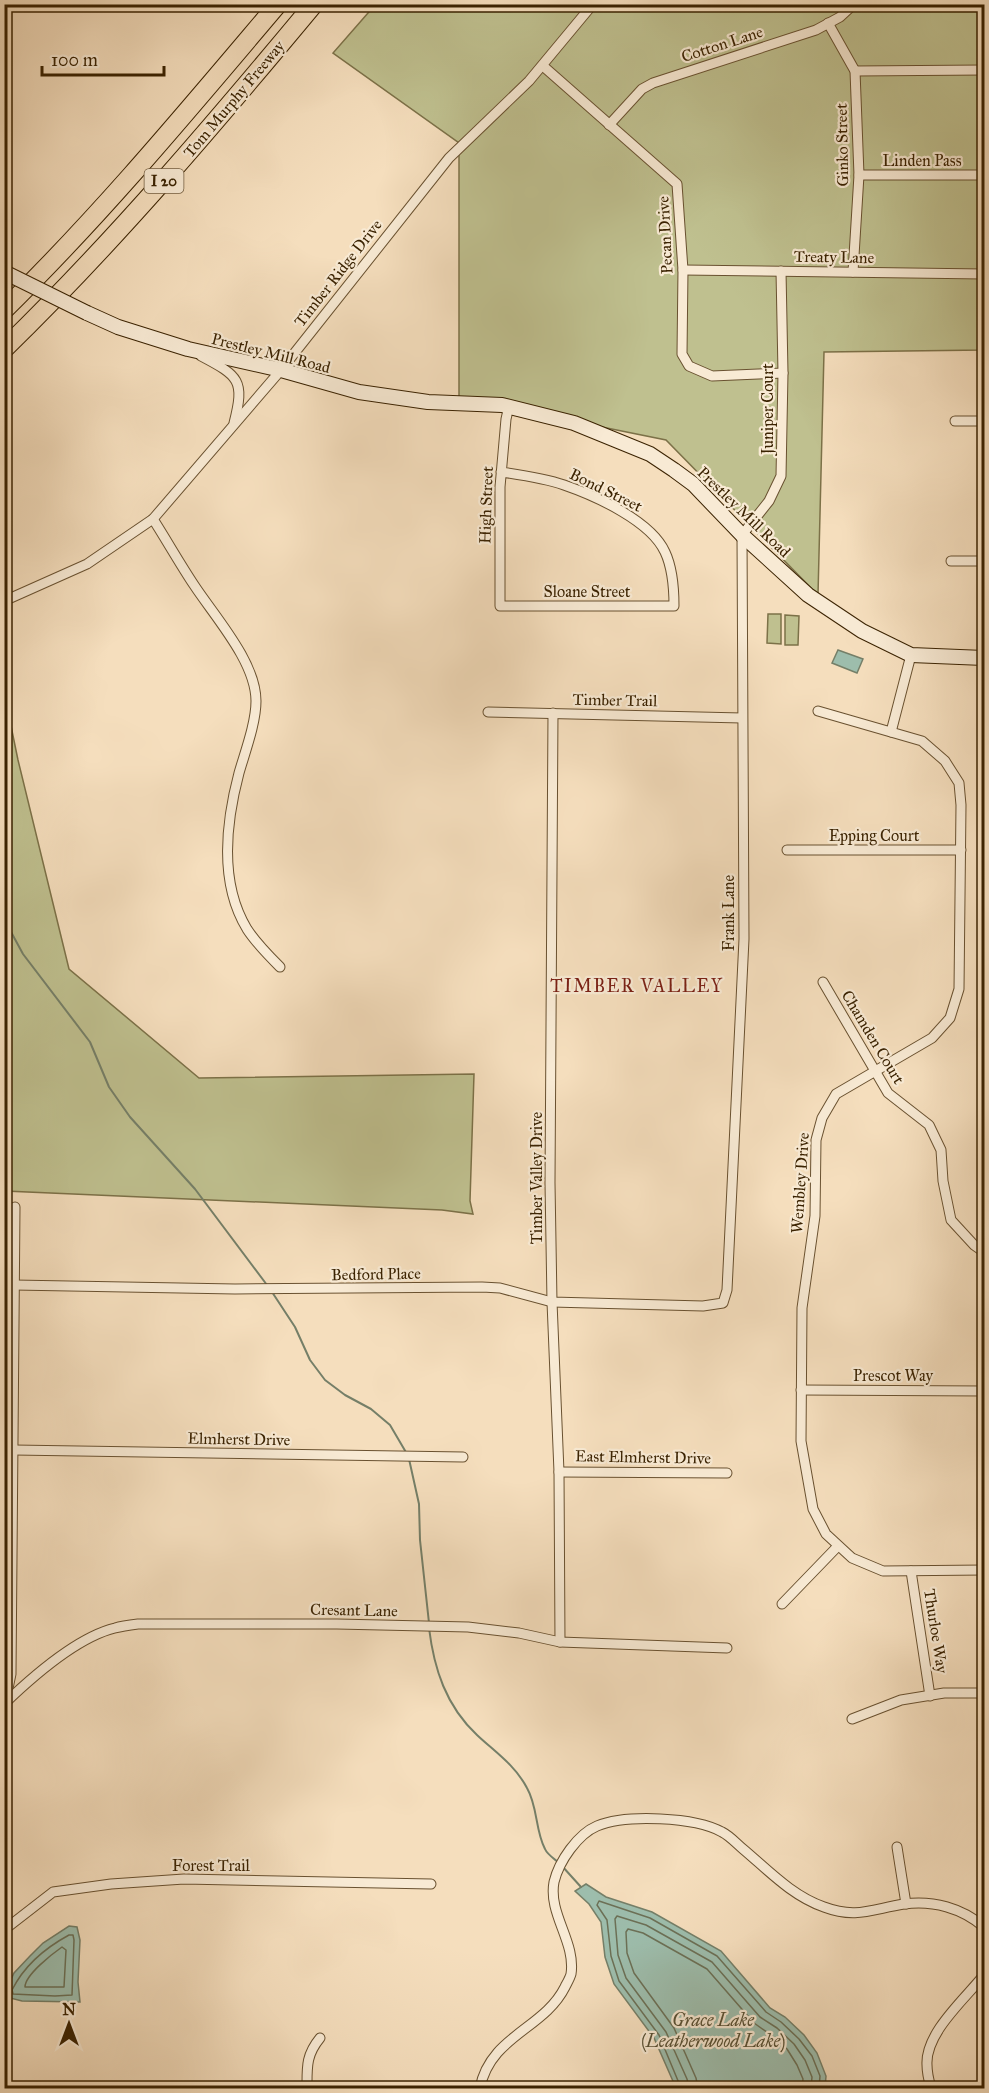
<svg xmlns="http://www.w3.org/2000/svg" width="989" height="2093" viewBox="0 0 989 2093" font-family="'IM FELL Great Primer',serif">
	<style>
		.green { fill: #bfc08f; stroke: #7c7148; stroke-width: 1.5 }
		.water { fill: #9dbdac; stroke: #757f68; stroke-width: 1.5 }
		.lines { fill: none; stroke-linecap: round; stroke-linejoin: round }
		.shore { stroke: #6c7056; stroke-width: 1.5 }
		.stream { stroke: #757f68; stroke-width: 2 }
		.street-casing { stroke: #695130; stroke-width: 11 }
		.secondary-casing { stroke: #3a2201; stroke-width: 16 }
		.highway-casing { stroke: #3a2201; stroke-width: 20 }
		.street { stroke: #f8ead4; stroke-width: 9 }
		.secondary { stroke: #f8ead4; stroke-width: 14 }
		.highway { stroke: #f5debd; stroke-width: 18 }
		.secondary-bridge-casing { stroke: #3a2201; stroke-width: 16; stroke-linecap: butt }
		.secondary-bridge { stroke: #f8ead4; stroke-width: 14 }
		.labels { text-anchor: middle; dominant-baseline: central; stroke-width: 4.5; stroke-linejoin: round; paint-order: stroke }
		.shield { fill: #f8ead4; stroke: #735e40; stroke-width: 1.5 }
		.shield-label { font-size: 15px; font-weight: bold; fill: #3a2201 }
		.street-label { font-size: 16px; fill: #3a2201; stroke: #f8ead4 }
		.neighbourhood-label { font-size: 18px; letter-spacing: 1.5px; fill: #7a1f14; stroke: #f8ead4 }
		.water-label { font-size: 18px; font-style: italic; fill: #585034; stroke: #f8ead4 }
	</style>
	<rect width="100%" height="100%" fill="#f5debd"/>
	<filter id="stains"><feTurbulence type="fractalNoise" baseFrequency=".00333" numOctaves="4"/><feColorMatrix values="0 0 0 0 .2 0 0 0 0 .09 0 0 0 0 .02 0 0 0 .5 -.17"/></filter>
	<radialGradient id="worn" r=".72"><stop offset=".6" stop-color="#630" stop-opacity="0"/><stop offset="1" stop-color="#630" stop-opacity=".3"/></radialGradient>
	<g class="green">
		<polygon points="375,5 984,5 984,350 824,352 818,595 666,440 459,398 459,143 333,53"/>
		<polygon points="768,614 781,614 781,644 767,643"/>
		<polygon points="785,615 799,616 798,645 785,645"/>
		<polygon points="5,697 18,760 69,969 199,1078 474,1074 470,1201 473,1214 442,1210 5,1191"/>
	</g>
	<g class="water">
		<polygon points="838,650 863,659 857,673 832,663"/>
		<polygon points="586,1884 606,1897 652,1912 721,1951 770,2008 785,2017 804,2035 817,2053 826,2076 825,2088 676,2088 654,2038 614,1984 605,1957 601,1922 589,1904 575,1891"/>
		<polygon points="69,1926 77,1927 80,1940 78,1982 80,2002 22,2001 6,1997 5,1993 14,1973 30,1956 43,1943"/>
	</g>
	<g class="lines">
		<g class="shore">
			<path d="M 69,1935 L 73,1935 L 74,1940 L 72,1995 L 55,1996 L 13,1994 L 12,1990 C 24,1966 45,1948 69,1935 Z"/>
			<path d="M 62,1947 L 66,1950 L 64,1987 L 25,1987 C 25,1975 52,1954 62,1947 Z"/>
			<polyline points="681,2088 659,2035 619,1981 611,1956 607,1920 597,1905 599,1901 650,1918 717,1956 766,2012 781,2022 799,2039 812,2056 820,2076 819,2088"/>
			<polyline points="689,2088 687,2079 666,2032 626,1978 618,1955 615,1919 617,1916 646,1925 712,1962 760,2017 777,2028 794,2044 805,2060 812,2077 811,2088"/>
			<polyline points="698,2088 696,2078 674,2028 634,1973 627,1953 626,1932 628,1929 643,1933 707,1969 754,2023 771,2035 787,2049 797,2065 803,2079 802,2088"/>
		</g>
		<g class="stream">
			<polyline points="4,919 23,954 90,1042 109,1087 130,1117 195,1189 267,1285"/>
			<polyline points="272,1292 295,1327 310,1360 325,1380 345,1395 371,1409 390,1425 407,1454"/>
			<polyline points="409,1459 419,1504 420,1540 429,1623"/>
			<path d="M 429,1628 C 434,1669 446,1706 477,1735 C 495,1752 515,1765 527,1788 C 538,1807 535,1830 545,1849 C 547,1854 553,1858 558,1862"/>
			<polyline points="562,1866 581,1887"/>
		</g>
		<defs>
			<g id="street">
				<polyline points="828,23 855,71 859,175 853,272"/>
				<polyline points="543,66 677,184 683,270 682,354 689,366 712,376 783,373"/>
				<polyline points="855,71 984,70"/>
				<polyline points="609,125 642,89 653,83 816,30 840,17 854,4"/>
				<polyline points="859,175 984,175"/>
				<polyline points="683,270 984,274"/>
				<path d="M 201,356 C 239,376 245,380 234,423"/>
				<polyline points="955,421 984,421"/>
				<path d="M 501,472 C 522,475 544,478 564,485 C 596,496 651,521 665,552 C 673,569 674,588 674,606 L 500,606 L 500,487 L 506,419 L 509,406"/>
				<path d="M 153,519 C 167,541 180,564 194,585 C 215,617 256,662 256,701 C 256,723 245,752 239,773 C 226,822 219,883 247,929 C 256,943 268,955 280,967"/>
				<polyline points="951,561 984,561"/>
				<polyline points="4,601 87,564 153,519 281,370 449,158 529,81 593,4"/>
				<polyline points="818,711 922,741 945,761 959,783 961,805 959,989 950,1018 932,1038 836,1094 822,1118 816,1140 815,1216 802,1308 801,1441 813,1509 826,1534 852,1558 883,1571 984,1570"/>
				<polyline points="488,712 742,718"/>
				<polyline points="553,713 550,1183 552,1302 559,1472 560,1642"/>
				<polyline points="891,732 911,655"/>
				<polyline points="787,850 961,850"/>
				<polyline points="823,982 888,1093 929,1125 941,1150 943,1181 951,1220 974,1245 984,1252"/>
				<polyline points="14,1285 235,1289 482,1287 500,1288 552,1302 703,1306 723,1303 727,1290 744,939 742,535 769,501 781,476 783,373 781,271"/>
				<polyline points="801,1390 984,1391"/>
				<polyline points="14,1450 463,1457"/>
				<polyline points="559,1472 727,1473"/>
				<polyline points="911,1571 930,1696"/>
				<polyline points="782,1604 838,1546"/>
				<polyline points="5,1703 11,1674 15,1207"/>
				<path d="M 4,1704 C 31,1678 78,1637 115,1628 C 122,1626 130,1625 138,1624 L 337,1624 L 468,1627 L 519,1633 L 560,1642 L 727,1648"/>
				<polyline points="852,1719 901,1700 944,1693 984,1693"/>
				<polyline points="897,1847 906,1904"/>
				<polyline points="4,1930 53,1892 111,1884 184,1879 431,1884"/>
				<path d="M 307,2088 C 307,2067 306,2055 320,2038"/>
				<path d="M 480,2088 C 490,2036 544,2029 565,1987 C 567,1983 570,1978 571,1974 C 576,1942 548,1914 554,1882 C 559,1861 578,1834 597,1826 C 626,1814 695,1817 722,1832 C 730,1836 737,1844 743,1849 C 768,1870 792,1896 824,1907 C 856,1919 872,1909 904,1904 C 933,1900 962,1908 984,1927"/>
				<path d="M 931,2088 C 929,2081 927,2073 927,2065 C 925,2033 965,1999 984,1975"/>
			</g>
			<polyline id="secondary" points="87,313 118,327 188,349 281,370 359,392 428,402 502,405 574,423 650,454 674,470 693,484 742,535 808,595 862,631 911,655 984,658"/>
			<g id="highway">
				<path d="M 4,310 C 102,214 189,109 278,4"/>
				<path d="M 4,349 C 115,241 215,123 314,4"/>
			</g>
		</defs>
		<use href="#street" class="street-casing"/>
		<use href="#secondary" class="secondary-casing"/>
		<use href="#highway" class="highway-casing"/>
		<use href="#street" class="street"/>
		<use href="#secondary" class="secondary"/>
		<use href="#highway" class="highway"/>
		<defs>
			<polyline id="secondary-bridge" points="4,272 87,313"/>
		</defs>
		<use href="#secondary-bridge" class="secondary-bridge-casing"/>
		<use href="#secondary-bridge" class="secondary-bridge"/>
	</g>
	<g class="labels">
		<rect class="shield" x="144.5" y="169" width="39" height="24" rx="4.5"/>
		<g class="shield-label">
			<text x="164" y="181">I 20</text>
		</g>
		<g class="street-label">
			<text transform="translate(722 44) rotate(-18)">Cotton Lane</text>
			<text transform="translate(234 99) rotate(-50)">Tom Murphy Freeway</text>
			<text transform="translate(842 145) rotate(-91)">Ginko Street</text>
			<text x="922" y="160">Linden Pass</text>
			<text transform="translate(665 235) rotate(-93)">Pecan Drive</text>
			<text transform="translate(834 257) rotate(1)">Treaty Lane</text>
			<text transform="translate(338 273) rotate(-52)">Timber Ridge Drive</text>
			<text transform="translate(271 353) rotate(14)">Prestley Mill Road</text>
			<text transform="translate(767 409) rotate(-90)">Juniper Court</text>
			<text transform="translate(606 490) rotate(26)">Bond Street</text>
			<text transform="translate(486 505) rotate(-88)">High Street</text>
			<text transform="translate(744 512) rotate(44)">Prestley Mill Road</text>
			<text x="587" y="591">Sloane Street</text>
			<text transform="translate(615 700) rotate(1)">Timber Trail</text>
			<text x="874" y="835">Epping Court</text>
			<text transform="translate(728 913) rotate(-90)">Frank Lane</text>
			<text transform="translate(873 1037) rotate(59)">Chamden Court</text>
			<text transform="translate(536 1178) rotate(-90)">Timber Valley Drive</text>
			<text transform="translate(800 1183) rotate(-86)">Wembley Drive</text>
			<text transform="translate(376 1274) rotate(-1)">Bedford Place</text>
			<text x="893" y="1375">Prescot Way</text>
			<text transform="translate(239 1439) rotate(1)">Elmherst Drive</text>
			<text transform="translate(643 1457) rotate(1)">East Elmherst Drive</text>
			<text transform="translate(354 1610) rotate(1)">Cresant Lane</text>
			<text transform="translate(936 1631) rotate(81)">Thurloe Way</text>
			<text x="211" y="1865">Forest Trail</text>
		</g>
		<g class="neighbourhood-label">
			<text x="637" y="986">TIMBER VALLEY</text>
		</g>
		<g class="water-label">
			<text x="713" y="2020">Grace Lake<tspan x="713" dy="21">(Leatherwood Lake)</tspan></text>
		</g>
	</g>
	<rect width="989" height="2093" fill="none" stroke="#f5debd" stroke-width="24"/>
	<rect x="6" y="6" width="977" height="2081" fill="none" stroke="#3a2201" stroke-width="3"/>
	<rect x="12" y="12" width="965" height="2069" fill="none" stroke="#3a2201" stroke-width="1.5"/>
	<g transform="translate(69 2024)" stroke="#f8ead4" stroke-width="4.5" paint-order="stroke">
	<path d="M0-4.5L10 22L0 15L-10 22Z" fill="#3a2201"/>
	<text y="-9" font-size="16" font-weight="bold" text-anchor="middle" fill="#3a2201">N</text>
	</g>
	<path d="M42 66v9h122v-9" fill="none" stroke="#3a2201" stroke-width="3"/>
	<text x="51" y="66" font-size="18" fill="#3a2201" stroke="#f8ead4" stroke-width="4.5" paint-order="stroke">100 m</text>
	<rect width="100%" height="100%" filter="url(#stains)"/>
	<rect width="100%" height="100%" fill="url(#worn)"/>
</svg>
